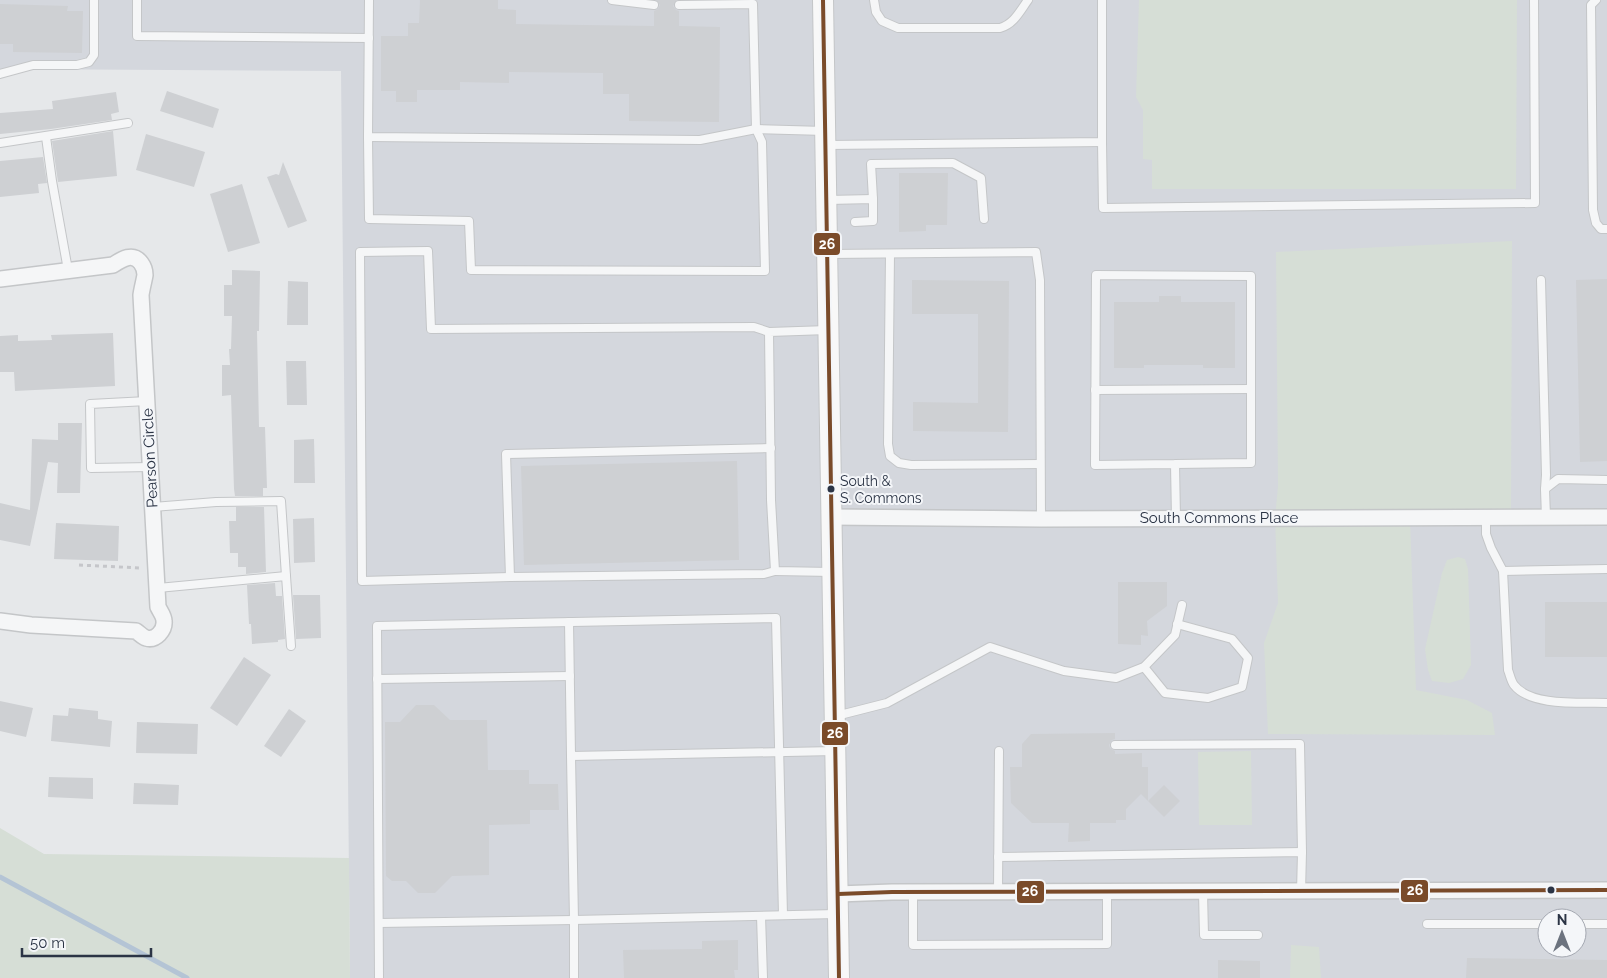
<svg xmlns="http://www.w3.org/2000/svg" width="1607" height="978" viewBox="0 0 1607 978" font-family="Raleway,sans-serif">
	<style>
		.built { fill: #d4d7dd; fill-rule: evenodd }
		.green { fill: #d6ded6 }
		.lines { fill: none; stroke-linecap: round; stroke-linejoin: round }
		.stream { stroke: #b4c4d5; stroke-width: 5 }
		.building { fill: #ced0d3 }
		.service-casing { stroke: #c4c6c8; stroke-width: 10 }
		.minor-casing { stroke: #c4c6c8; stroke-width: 18 }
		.secondary-casing { stroke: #c4c6c8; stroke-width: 22 }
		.path { stroke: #c5c6ca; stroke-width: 3; stroke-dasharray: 4 4; stroke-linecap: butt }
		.service { stroke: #f5f6f7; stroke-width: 8 }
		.minor { stroke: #f5f6f7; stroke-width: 15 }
		.secondary { stroke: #f8f8f8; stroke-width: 20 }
		.bus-1-casing { stroke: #f4f6f9; stroke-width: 8 }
		.bus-1 { stroke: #7a4b2a; stroke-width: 4 }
		.bus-dot { fill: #2b3445; stroke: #f4f6f9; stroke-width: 2 }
		.labels { text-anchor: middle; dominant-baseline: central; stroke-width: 4; stroke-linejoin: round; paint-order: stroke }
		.bus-label { font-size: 14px; fill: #2b3445; stroke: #f4f6f9; text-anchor: start }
		.street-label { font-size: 15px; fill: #2b3445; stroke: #f4f6f9 }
		.line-badge { stroke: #f4f6f9; stroke-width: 2 }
		.badge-label { font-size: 14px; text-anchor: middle; font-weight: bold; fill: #fff }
	</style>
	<rect width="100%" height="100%" fill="#e6e8ea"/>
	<path class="built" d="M 0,0 L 1607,0 L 1607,978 L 350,978 L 341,71 L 0,69 ZM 1547,918 L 1577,918 L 1577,948 L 1547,948 Z"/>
	<g class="green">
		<polygon points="1139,0 1517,0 1516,189 1152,189 1152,160 1143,159 1143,110 1136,97"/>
		<polygon points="1512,241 1511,517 1410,518 1416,690 1467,700 1492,713 1495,735 1268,734 1264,643 1278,603 1275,518 1278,486 1276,252"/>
		<polygon points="1458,557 1465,559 1468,569 1471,665 1463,679 1449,683 1432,681 1428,670 1425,649 1442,573 1447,560"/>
		<polygon points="1251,751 1252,825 1199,825 1198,752"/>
		<polygon points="0,828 44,854 349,858 350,978 0,978"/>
		<polygon points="1291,945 1319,947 1321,978 1290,978"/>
	</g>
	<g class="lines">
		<polyline class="stream" points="0,877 187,978"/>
	</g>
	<g class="building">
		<polygon points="420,0 498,0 498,9 516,10 516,24 654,26 654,11 658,9 660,5 656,0 677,0 673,6 676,10 679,11 679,26 720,27 719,122 629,121 629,94 603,94 603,73 509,72 509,83 460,82 460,90 417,90 417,102 396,102 396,91 381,91 381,36 408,36 408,23 419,23"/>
		<polygon points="0,4 68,6 67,11 83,11 82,53 13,52 13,44 0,44"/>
		<polygon points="167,91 219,109 213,128 160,111"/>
		<polygon points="116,92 119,112 111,114 112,120 51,129 0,134 0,113 53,109 52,101"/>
		<polygon points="113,131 117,176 58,182 52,141"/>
		<polygon points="146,134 205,152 194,187 136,170"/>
		<polygon points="43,157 47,183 38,184 39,193 0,197 0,161"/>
		<polygon points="283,162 307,221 288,228 267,177 276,174 279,175"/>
		<polygon points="899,173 948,173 947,225 926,225 926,231 899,232"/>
		<polygon points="242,184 260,243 228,252 210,194"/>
		<polygon points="232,270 260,271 259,331 257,331 259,427 265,427 267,488 263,488 263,496 235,496 234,489 231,395 222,396 222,365 230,365 229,349 231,349 232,316 224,316 224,285 232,285"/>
		<polygon points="1607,279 1607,461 1580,462 1576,280"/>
		<polygon points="912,280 1009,281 1008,432 913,431 913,402 978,403 978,314 912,314"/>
		<polygon points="288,281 308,282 308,325 287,325"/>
		<polygon points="1159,296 1181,296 1181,302 1235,302 1235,368 1203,368 1203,365 1144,365 1144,368 1114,368 1114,302 1159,302"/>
		<polygon points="113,333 115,386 15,391 14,372 0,372 0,336 18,335 18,341 52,340 51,335"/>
		<polygon points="286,361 306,361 307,405 287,405"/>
		<polygon points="58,423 82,423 80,493 57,493 58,463 48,462 30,546 0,540 0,503 30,510 32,439 58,440"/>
		<polygon points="314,439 315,483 294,483 294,440"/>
		<polygon points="737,461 739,560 524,565 521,466"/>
		<polygon points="236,507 264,507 266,572 246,574 246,567 238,567 238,553 230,553 229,521 236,521"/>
		<polygon points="314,518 315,562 294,563 293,519"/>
		<polygon points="56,523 119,526 118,561 54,559"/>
		<polygon points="1118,582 1167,582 1167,606 1147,621 1148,636 1141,635 1141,645 1118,644"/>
		<polygon points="275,583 276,596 282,596 285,639 278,640 278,642 252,644 251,624 249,624 247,585"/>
		<polygon points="293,595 320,595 321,638 296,639"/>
		<rect x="1545" y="602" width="62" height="55"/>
		<polygon points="244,657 271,675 237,726 210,708"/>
		<polygon points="0,701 33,708 26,737 0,731"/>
		<polygon points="416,705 434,705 450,720 487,720 488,770 529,770 529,784 558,784 559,810 530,810 530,824 489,825 489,875 452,876 435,893 418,893 406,881 392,881 386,876 385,722 400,722"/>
		<polygon points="69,708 98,711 98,719 112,721 110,747 51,741 53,715 68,716"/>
		<polygon points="289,709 306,721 281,757 264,746"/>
		<polygon points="137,722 198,724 197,754 136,753"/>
		<polygon points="1115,733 1115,739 1112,740 1109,745 1110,748 1115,751 1115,754 1142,753 1142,767 1148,767 1148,801 1141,794 1126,809 1126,820 1116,820 1116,823 1090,823 1090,841 1068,842 1069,823 1032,823 1011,803 1010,767 1022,767 1022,744 1031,734"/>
		<polygon points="49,777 93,778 93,799 48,797"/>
		<polygon points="134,783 179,785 178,805 133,804"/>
		<polygon points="1164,785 1180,801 1164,817 1148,801"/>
		<polygon points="738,940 738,970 734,970 735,978 624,978 623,950 702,949 702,941"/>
		<polygon points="1467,958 1607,960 1607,978 1466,978"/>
		<polygon points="1218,960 1260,961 1260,978 1218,978"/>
	</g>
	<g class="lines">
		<defs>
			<g id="service">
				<polyline points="137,0 137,36 369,38"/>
				<polyline points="369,0 368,137 700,140 756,129 825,131"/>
				<polyline points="612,0 654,5"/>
				<path d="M 874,0 L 876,12 L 882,21 L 898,28 L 1000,28 C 1014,24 1020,11 1028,0"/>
				<polyline points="1596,0 1591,5 1593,210 1596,223 1601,229 1607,229"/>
				<polyline points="0,74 33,65 77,65 89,62 94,55 94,0"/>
				<polyline points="46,137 52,181 68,270"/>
				<polyline points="368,137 369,219 469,221 471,270 765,271 762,142 756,129 753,4 679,5"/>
				<polyline points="1102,142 1103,208 1535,203 1534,0"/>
				<polyline points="0,143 128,123"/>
				<polyline points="827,145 1102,142 1102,0"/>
				<polyline points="873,199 871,164 953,163 981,178 984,219"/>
				<polyline points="828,200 873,199 873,221 855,222"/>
				<polyline points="829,254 1036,252 1040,280 1041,519"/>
				<polyline points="890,254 888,444 890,456 899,463 911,465 1040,464"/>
				<polyline points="1541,280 1546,475 1545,489"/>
				<polyline points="828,330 769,332 771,500 775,571 832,572"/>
				<polyline points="1095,390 1251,389"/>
				<polyline points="147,401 90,404 91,468 151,467"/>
				<polyline points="771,448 506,454 510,577 764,574 775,571"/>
				<polyline points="1175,464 1095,465 1096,275 1251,276 1251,463 1175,464 1176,518"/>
				<polyline points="153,507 216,502 281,501 286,576"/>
				<path d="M 1486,517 L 1486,534 L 1491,548 L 1503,571 L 1508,670 C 1510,675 1511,681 1514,685 C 1531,707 1582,702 1607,703"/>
				<polyline points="1546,517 1545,489 1558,479 1607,480"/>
				<polyline points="1503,571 1607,569"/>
				<polyline points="510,577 362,581 360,252 428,251 431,329 754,327 769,332"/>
				<polyline points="158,588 286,576 291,646"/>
				<polyline points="569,622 571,756 835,751"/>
				<polyline points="1144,667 1165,693 1208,698 1242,687 1248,658 1232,639 1177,624"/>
				<polyline points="377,679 570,676"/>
				<polyline points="836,716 887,703 990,647 1064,671 1116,678 1144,667 1175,635 1182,605"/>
				<polyline points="1115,745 1300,744 1302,852"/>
				<polyline points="571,756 574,920 574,978"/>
				<polyline points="998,857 1302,852 1301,892"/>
				<polyline points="913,892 913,945 1107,944 1107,892"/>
				<polyline points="998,892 999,751"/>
				<polyline points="1203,892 1204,935 1258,935"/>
				<polyline points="761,916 763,978"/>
				<polyline points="379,923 574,920 836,914"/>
				<polyline points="1427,924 1547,924"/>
				<polyline points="1577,924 1607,924"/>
				<polyline points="379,978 377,626 776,618 783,915"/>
			</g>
			<g id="minor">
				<path d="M 0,279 L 113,265 C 122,259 133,252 141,263 C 144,267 145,270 145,275 C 144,281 142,288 141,295 L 158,607 C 160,611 164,616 164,621 C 165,630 156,641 146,638 C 143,637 139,633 136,631 L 31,625 L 0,621"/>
				<polyline points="831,517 1041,519 1607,517"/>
				<polyline points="838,894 892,892 1607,890"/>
			</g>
			<polyline id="secondary" points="823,0 839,978"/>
		</defs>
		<use href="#service" class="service-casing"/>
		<use href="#minor" class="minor-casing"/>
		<use href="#secondary" class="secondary-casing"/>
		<polyline class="path" points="79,565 141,568"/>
		<use href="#service" class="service"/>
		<use href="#minor" class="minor"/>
		<use href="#secondary" class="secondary"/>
		<defs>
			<g id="bus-1">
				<polyline points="823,0 839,978"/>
				<polyline points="838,894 892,892 1607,890"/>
			</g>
		</defs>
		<use href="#bus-1" class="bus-1-casing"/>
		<use href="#bus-1" class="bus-1"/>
	</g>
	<g class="bus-dot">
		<circle cx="831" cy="489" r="4.5"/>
		<circle cx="1551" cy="890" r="4.5"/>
	</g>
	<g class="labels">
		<g class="bus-label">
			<text x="840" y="481">South &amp;<tspan x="840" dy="17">S. Commons</tspan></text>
		</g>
		<g class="street-label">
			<text transform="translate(150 458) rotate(-93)">Pearson Circle</text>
			<text x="1219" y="518">South Commons Place</text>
		</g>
	</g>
	<g class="line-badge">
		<rect x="813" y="232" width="28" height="24" rx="5" fill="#7a4b2a"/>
		<rect x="821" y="721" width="28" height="25" rx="5" fill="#7a4b2a"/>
		<rect x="1400" y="879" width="29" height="24" rx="5" fill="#7a4b2a"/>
		<rect x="1016" y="880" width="29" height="24" rx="5" fill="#7a4b2a"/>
	</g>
	<g class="badge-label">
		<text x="827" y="249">26</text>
		<text x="835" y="738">26</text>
		<text x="1415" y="895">26</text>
		<text x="1030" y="896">26</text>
	</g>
	<g transform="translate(1562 933)"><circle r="24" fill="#f4f6f9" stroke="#a4a8b1"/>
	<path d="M0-4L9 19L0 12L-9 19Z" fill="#6c737f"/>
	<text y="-8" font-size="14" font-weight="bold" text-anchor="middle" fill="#2b3445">N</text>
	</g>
	<path d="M22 948v8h129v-8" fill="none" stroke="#2b3445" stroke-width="2.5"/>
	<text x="30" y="948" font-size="15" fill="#2b3445" stroke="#f4f6f9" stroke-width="4" paint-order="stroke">50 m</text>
</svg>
